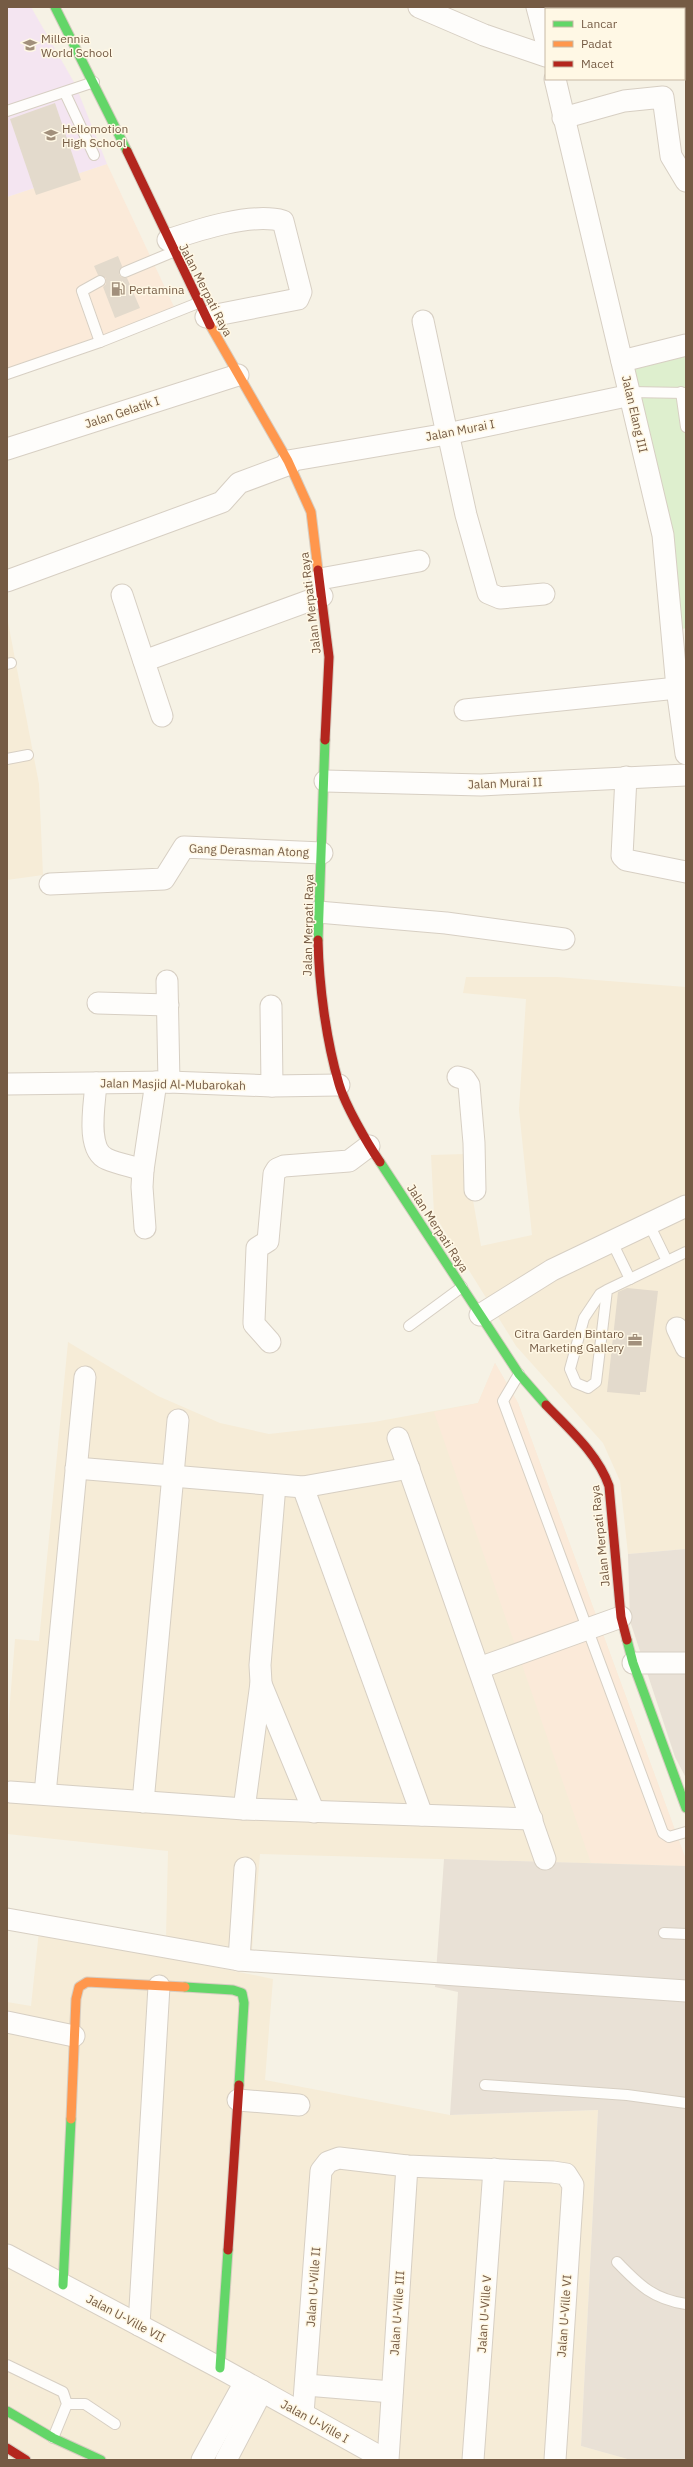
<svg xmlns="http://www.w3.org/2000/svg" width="693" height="2467" viewBox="0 0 693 2467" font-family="'IBM Plex Sans',sans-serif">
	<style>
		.residential { fill: #f6ecd7 }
		.commercial { fill: #fbead9 }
		.industrial { fill: #e9e1d6 }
		.education { fill: #f4e5f1 }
		.green { fill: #deefce }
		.building { fill: #e3dacc }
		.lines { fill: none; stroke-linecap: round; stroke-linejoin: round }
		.lane-casing { stroke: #d7cfc3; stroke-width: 12 }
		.street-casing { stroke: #d7cfc3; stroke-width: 23 }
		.fast-casing { stroke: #d7cdc1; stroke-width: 11 }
		.slow-casing { stroke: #d7cdc1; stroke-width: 11 }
		.jam-casing { stroke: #d7cdc1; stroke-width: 11 }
		.lane { stroke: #fefdfb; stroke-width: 10 }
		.street { stroke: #fefdfb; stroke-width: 21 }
		.fast { stroke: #63d668; stroke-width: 9 }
		.slow { stroke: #ff974d; stroke-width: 9 }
		.jam { stroke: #b3261e; stroke-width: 9 }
		.labels { text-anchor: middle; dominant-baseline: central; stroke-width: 3; stroke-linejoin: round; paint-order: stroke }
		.poi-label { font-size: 12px; fill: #755b44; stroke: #fff8e5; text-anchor: start }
		.street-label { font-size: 12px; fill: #755b44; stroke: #fff8e5 }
	</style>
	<rect width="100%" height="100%" fill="#f6f2e5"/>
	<g class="residential">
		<polygon points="7,617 39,784 43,875 7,880"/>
		<polygon points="466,977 557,977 686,987 686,1549 628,1554 620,1481 603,1443 516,1346 434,1214 431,1155 465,1154 481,1246 532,1235 519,1110 526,999 463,993"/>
		<polygon points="68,1342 158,1396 220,1423 269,1434 374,1422 478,1403 495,1363 518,1403 686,1860 686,1866 260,1854 252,1950 166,1937 168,1851 7,1834 7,1740 15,1639 39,1641"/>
		<polygon points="39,1931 273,1979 265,2080 450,2115 598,2110 581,2446 631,2460 7,2460 7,2002 31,2006"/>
	</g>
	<g class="commercial">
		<polygon points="107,164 176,311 7,377 7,197"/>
		<polygon points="495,1363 518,1403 686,1860 686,1866 591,1863 434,1412 478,1403"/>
	</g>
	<g class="industrial">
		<polygon points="628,7 686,7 686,57 684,57 684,9 628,9"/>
		<polygon points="686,1549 686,1778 675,1757 630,1621 628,1554"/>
		<polygon points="444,1859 686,1866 686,2460 631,2460 581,2446 598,2110 450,2115 458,1992 435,1987"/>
	</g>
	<polygon class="education" points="7,7 31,7 75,84 107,164 7,197"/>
	<polygon class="green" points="686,343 686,628 679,630 627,363"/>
	<g class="building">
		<polygon points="55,103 81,180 36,195 10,119"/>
		<polygon points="118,256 122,266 119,274 121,277 127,278 140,308 115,318 103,287 106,284 106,278 98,275 94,266"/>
		<polygon points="627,1288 658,1291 646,1392 640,1392 640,1395 607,1392 618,1292"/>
	</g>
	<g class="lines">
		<defs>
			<g id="lane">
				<polyline points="65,93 94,155"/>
				<polyline points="7,111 94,82"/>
				<polyline points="125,272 173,252"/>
				<polyline points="100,281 82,291 100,342 198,303"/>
				<polyline points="7,374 100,342"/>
				<polyline points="630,392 686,393"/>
				<polyline points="681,392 686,427"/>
				<polyline points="7,664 11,663"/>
				<polyline points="7,759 28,755"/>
				<polyline points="649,1224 667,1261"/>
				<polyline points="612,1242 630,1279"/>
				<polyline points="607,1290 596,1382 588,1388 576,1383 570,1369 584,1318 600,1294 607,1290 686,1252"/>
				<polyline points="409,1326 462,1287"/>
				<polyline points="519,1374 503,1401 663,1833 669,1837 686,1832"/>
				<polyline points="664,1933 686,1934"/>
				<polyline points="485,2085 627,2095 686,2103"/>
				<path d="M 617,2262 C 639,2285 653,2299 686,2304"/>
				<polyline points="7,2365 63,2392 67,2404 53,2438"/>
				<polyline points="67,2404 85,2404 115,2424"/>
			</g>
			<g id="street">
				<polyline points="419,7 484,35 546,56"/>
				<polyline points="537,7 546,41"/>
				<polyline points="555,79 663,535 677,688 686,754"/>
				<polyline points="563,118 624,101 663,97 671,156 686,181"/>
				<path d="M 168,240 C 198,230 252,212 283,221 L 301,292 L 298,299 L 206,317"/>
				<polyline points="423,321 447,434"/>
				<polyline points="622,361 686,345"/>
				<polyline points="448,433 466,515 488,593 500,598 544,594"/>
				<polyline points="7,449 238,375"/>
				<polyline points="288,461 447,434 631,395"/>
				<polyline points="320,579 419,561"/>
				<polyline points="7,581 222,502 239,483 290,464"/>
				<polyline points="122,595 162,716"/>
				<polyline points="144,661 322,596"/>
				<polyline points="465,710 677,688"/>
				<polyline points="626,777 622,856 626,860 686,872"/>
				<polyline points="325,781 481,785 686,775"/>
				<polyline points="50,884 164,879 184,847 322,853"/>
				<polyline points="318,912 446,923 564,939"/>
				<polyline points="167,981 169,1082"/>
				<polyline points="98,1003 168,1005"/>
				<polyline points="271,1006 272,1086"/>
				<polyline points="458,1077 465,1079 469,1085 474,1143 475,1190"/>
				<path d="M 96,1083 C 95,1102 85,1150 107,1159 C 118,1164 131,1166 143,1170 L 142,1187 L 145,1228"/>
				<polyline points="7,1084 169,1082 272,1086 339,1085"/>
				<polyline points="143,1170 156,1082"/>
				<polyline points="480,1315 552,1270 686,1206"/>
				<polyline points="677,1328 686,1347"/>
				<polyline points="270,1342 254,1324 254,1321 257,1248 268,1241 274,1174 277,1169 284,1166 349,1161 369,1146"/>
				<polyline points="398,1438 545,1859"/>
				<polyline points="76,1468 303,1487 409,1468"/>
				<polyline points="303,1487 422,1815"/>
				<polyline points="633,1663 686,1663"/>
				<polyline points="479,1668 621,1617"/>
				<polyline points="261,1684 314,1812"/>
				<polyline points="10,1792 244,1809 532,1819"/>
				<polyline points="45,1794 85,1377"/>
				<polyline points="143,1802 178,1420"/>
				<polyline points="244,1809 261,1683 260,1665 275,1485"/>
				<polyline points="7,1919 239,1960 686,1991"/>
				<polyline points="239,1960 245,1868"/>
				<polyline points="7,2022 74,2036"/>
				<polyline points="238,2100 299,2105"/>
				<polyline points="7,2255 220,2368 386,2460"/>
				<polyline points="139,2325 159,1986"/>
				<polyline points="306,2385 392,2392"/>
				<polyline points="303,2414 321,2171 328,2162 339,2158 407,2166 553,2172 566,2174 573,2185 555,2460"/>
				<polyline points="202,2460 245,2382"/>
				<polyline points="226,2460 262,2391"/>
				<polyline points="388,2460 407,2166"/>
				<polyline points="473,2460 494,2169"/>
			</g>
			<g id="fast">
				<polyline points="55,7 127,151"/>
				<polyline points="318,940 325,740"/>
				<polyline points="380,1162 519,1374 546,1405"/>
				<polyline points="627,1640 633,1663 686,1808"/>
				<polyline points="185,1987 233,1990 242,1993 244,2003 239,2085"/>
				<polyline points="63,2285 71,2119"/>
				<polyline points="220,2368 228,2250"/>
				<polyline points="7,2411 53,2438 101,2460"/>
			</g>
			<g id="slow">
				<polyline points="210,325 288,461 311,512 318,570"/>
				<polyline points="71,2119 76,1999 79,1987 87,1982 185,1987"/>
			</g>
			<g id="jam">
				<polyline points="127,151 210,325"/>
				<polyline points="318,570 329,657 325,740"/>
				<path d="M 318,940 C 319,985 326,1040 339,1084 C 345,1105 367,1143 380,1162"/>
				<path d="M 546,1405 C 569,1429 598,1454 609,1486 L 621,1617 L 627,1640"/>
				<polyline points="228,2250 239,2085"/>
				<polyline points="7,2448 26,2460"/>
			</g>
		</defs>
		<use href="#lane" class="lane-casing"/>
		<use href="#street" class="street-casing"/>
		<use href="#fast" class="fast-casing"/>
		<use href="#slow" class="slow-casing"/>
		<use href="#jam" class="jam-casing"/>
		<use href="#lane" class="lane"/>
		<use href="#street" class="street"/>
		<use href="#fast" class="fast"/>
		<use href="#slow" class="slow"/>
		<use href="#jam" class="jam"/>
	</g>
	<defs>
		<symbol id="school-bare" viewBox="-9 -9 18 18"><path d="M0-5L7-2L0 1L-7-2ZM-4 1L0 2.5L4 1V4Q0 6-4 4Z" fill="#a2907c" stroke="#fff8e5" stroke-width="2.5" paint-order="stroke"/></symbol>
		<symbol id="fuel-bare" viewBox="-9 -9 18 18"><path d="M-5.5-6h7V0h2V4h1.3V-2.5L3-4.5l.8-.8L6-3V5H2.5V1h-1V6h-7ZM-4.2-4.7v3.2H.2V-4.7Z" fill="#a2907c" stroke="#fff8e5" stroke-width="2.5" paint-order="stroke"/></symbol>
		<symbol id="office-bare" viewBox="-9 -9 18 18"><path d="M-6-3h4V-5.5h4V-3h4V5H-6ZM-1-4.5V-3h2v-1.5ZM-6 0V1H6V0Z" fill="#a2907c" stroke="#fff8e5" stroke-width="2.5" paint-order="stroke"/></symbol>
	</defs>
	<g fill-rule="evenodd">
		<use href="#school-bare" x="20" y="35" width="20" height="20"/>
		<use href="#school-bare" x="41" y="125" width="20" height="20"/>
		<use href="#fuel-bare" x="108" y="279" width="20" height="20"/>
		<use href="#office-bare" x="625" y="1330" width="20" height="20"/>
	</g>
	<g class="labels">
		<g class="poi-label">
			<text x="41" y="38">Millennia<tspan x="41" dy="14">World School</tspan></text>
			<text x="62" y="128">Hellomotion<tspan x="62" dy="14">High School</tspan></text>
			<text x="129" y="289">Pertamina</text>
			<text x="624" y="1333" text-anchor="end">Citra Garden Bintaro<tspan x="624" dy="14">Marketing Gallery</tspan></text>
		</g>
		<g class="street-label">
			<text transform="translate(206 290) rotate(63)">Jalan Merpati Raya</text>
			<text transform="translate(122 412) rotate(-18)">Jalan Gelatik I</text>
			<text transform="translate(635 414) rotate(77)">Jalan Elang III</text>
			<text transform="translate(460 430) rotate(-11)">Jalan Murai I</text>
			<text transform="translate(310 603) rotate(-97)">Jalan Merpati Raya</text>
			<text transform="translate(505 783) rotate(-2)">Jalan Murai II</text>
			<text transform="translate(249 850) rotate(2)">Gang Derasman Atong</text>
			<text transform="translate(308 925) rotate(-89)">Jalan Merpati Raya</text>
			<text transform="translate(173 1084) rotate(1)">Jalan Masjid Al-Mubarokah</text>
			<text transform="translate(438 1228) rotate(57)">Jalan Merpati Raya</text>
			<text transform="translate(600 1536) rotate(-96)">Jalan Merpati Raya</text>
			<text transform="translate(313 2287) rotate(-86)">Jalan U-Ville II</text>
			<text transform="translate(397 2313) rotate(-86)">Jalan U-Ville III</text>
			<text transform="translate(484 2314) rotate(-86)">Jalan U-Ville V</text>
			<text transform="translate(564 2316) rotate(-86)">Jalan U-Ville VI</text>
			<text transform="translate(126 2318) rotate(28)">Jalan U-Ville VII</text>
			<text transform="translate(315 2421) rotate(29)">Jalan U-Ville I</text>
		</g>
	</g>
	<rect width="693" height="2467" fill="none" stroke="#755b44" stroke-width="16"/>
	<rect x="545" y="8" width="140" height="72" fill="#fff8e5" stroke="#c8b9a5"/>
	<rect x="553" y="21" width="20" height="6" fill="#63d668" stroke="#c8b9a5"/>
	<text x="581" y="28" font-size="12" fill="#755b44">Lancar</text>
	<rect x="553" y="41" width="20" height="6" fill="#ff974d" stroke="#c8b9a5"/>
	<text x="581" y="48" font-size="12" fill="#755b44">Padat</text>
	<rect x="553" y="61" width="20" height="6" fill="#b3261e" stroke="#c8b9a5"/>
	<text x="581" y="68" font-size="12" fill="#755b44">Macet</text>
</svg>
